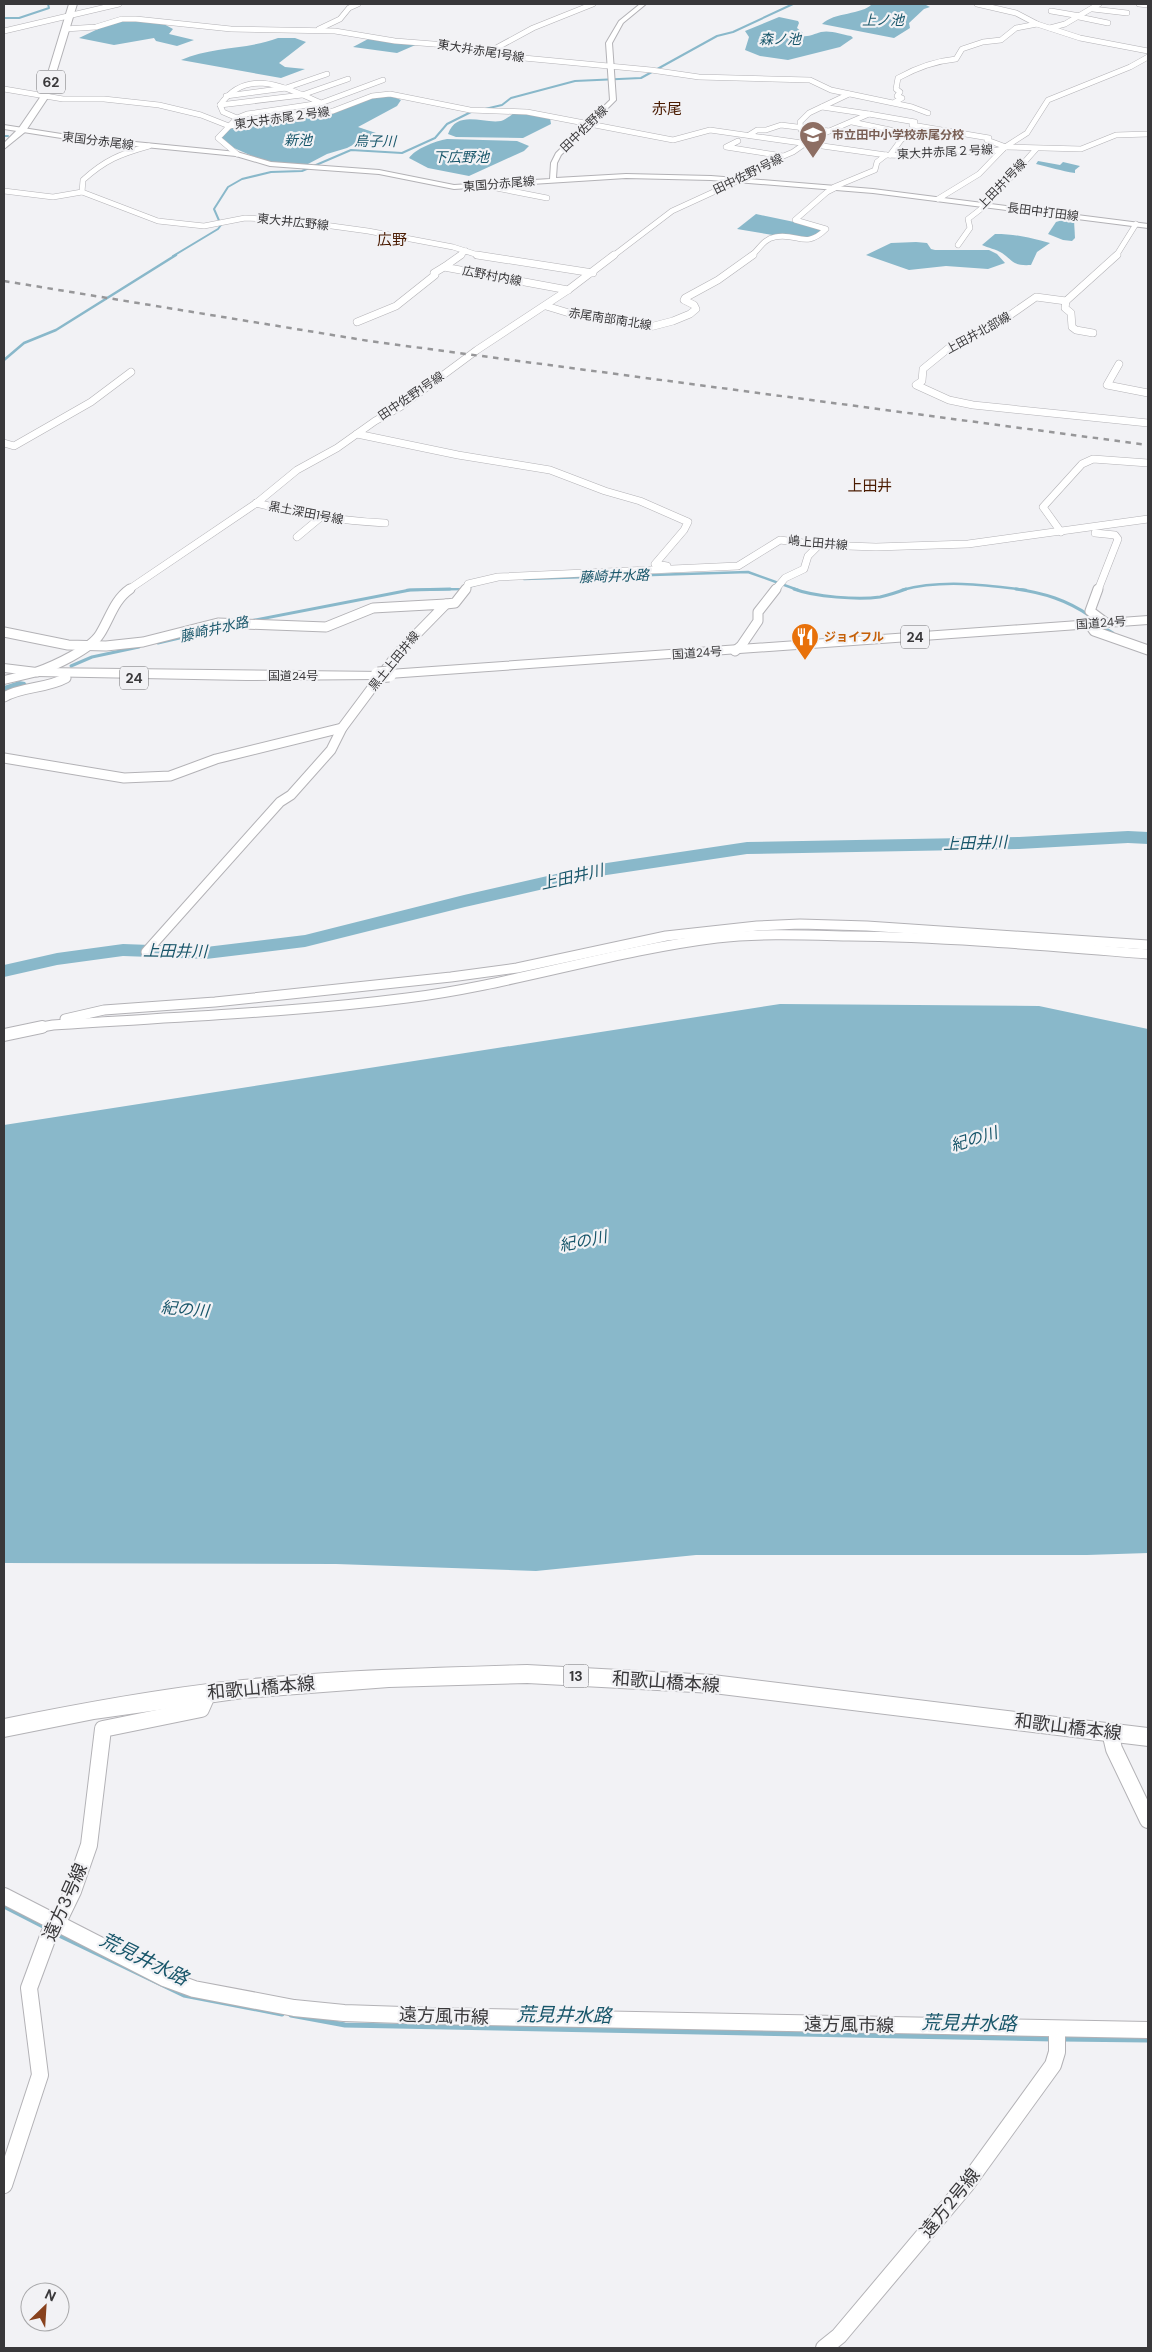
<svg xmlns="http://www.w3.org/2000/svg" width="1152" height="2352" viewBox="0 0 1152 2352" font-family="'DM Sans','Noto Sans JP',sans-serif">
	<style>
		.water { fill: #89b8ca }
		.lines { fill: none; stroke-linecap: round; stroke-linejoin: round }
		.stream-far3 { stroke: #89b8ca; stroke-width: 2 }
		.stream-far2 { stroke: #89b8ca; stroke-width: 2.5 }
		.stream-far1 { stroke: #89b8ca; stroke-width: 3 }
		.stream { stroke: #89b8ca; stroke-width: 5 }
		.river { fill: #89b8ca; fill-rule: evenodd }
		.minor-far4-casing { stroke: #b3b2b6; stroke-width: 6 }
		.minor-far3-casing { stroke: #b3b2b6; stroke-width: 8 }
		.minor-far2-casing { stroke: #b3b2b6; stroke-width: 11 }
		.minor-far1-casing { stroke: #b3b2b6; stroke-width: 14 }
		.minor-casing { stroke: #b3b2b6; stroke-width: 18 }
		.tertiary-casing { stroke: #b3b2b6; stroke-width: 2 }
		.primary-casing { stroke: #b3b2b6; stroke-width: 2 }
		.trunk-casing { stroke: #b3b2b6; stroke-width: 2 }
		.minor-far4 { stroke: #fff; stroke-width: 5 }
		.minor-far3 { stroke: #fff; stroke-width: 7 }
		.minor-far2 { stroke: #fff; stroke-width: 9 }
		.minor-far1 { stroke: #fff; stroke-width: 12 }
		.minor { stroke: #fff; stroke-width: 16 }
		.tertiary { fill: #fff; fill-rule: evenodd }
		.primary { fill: #fff; fill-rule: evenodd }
		.trunk { fill: #fff; fill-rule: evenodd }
		.rail { stroke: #979799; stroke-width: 2.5; stroke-dasharray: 5.5 5.5; stroke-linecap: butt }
		.trunk-bridge-casing { stroke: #b3b2b6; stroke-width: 17; stroke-linecap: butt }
		.trunk-bridge { stroke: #fff; stroke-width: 15 }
		.labels { text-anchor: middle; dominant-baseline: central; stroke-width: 4.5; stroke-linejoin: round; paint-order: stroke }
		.far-street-label { font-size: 12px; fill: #39383a; stroke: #f2f2f5 }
		.far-education-label { font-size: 12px; font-weight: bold; fill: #785e54; stroke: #f2f2f5; text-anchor: start }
		.far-food-label { font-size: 12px; font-weight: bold; fill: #c56008; stroke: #f2f2f5; text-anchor: start }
		.far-water-label { font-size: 14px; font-style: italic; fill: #18566a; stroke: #f2f2f5 }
		.shield { fill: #f2f2f5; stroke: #707072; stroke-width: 1 }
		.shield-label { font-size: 14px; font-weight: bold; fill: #39383a }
		.far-quarter-label { font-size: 15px; fill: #4a1b01; stroke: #f2f2f5 }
		.water-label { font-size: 16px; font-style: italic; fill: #18566a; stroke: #f2f2f5 }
		.near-street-label { font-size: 18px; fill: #39383a; stroke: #f2f2f5 }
		.near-water-label { font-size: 19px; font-style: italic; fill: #18566a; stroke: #f2f2f5 }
	</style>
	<rect width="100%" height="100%" fill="#f2f2f5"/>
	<g class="water">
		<path d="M 872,4 L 927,4 L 926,5 L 930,7 L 924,9 L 909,23 L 910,28 L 894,38 L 822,24 C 834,12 862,15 872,4 Z"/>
		<path d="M 779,17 L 798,21 L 799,23 L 797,28 L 803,33 L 801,36 C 811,37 813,34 821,32 C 830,30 841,34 851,36 L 853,38 L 840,47 L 788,60 L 760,56 L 745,50 L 749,37 L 745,31 Z"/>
		<polygon points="125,20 162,23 173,29 169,34 194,40 177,46 156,41 154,38 114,45 79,38 100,28"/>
		<path d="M 278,38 L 295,38 L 306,42 L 279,63 L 285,67 L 305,69 L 281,78 L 181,60 C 212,46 247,50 278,38 Z"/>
		<polygon points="370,38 420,43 397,53 353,47"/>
		<polygon points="389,95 401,100 397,106 358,127 376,133 347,148 327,154 306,165 279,164 261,160 234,148 221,137 232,127 335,111 372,97"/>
		<path d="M 514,113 L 527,113 L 550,118 L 551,124 L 523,138 L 456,137 L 448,134 C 457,109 483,124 501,121 C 505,120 510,116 514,113 Z"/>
		<path d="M 447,139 L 517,141 L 529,146 L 524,151 L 469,176 L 428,168 L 409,158 C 415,149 435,141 447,139 Z"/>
		<path d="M 1038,161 L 1060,165 L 1063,162 L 1080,166 L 1075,170 L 1075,173 C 1061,171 1050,167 1036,164 Z"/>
		<polygon points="756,214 823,228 825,230 803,240 737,229"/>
		<polygon points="1069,218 1074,220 1075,238 1072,241 1063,240 1048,234 1056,222"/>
		<path d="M 995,234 C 1018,234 1030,238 1050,243 L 1037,252 L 1031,265 C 1014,266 1014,262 1002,253 C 996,249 988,248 982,245 Z"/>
		<polygon points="916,242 927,243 931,249 935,250 989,250 997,254 1005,263 988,269 946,266 909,270 866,255 891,243"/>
		<polygon points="780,1004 1039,1006 1148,1029 1148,1553 1087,1555 696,1555 536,1571 336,1564 4,1563 4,1125"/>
	</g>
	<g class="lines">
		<g class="stream-far3">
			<polyline points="4,18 19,18 49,8 48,4"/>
			<polyline points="485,109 502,105 511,98 575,81 641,78 717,36 733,32 793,4"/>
			<polyline points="4,136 8,136"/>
			<polyline points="173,256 218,229 221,225 214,209 228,187 242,179 271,172 302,171 351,150 402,153 435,138 447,124 473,111"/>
		</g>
		<g class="stream-far2">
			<polyline points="4,360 24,343 56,330 176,255"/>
			<polyline points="524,579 748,572 798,590"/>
			<polyline points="407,590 463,589 477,584"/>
			<path d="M 902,590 C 942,579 986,585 1026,590"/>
		</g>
		<g class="stream-far1">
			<path d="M 794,589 C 815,597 858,600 880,597 C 889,595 898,592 906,589"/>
			<path d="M 1016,589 C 1044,593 1067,600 1090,616"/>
			<polyline points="250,621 410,590 450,589"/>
			<polyline points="1098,624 1113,633"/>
			<polyline points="158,643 227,627"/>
			<polyline points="71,666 92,657 139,647"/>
		</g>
		<g class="stream">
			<polyline points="4,1906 47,1928"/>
			<polyline points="55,1933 184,1995 282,2014"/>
			<polyline points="291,2015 345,2025 1054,2039"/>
			<polyline points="1061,2039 1148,2040"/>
		</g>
		<g class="river">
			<polygon points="19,681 25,682 28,686 25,690 4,697 4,686"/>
			<polygon points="1128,831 1148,832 1148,844 1128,843 1019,849 747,854 600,876 465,907 305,947 206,959 123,956 57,965 4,977 4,965 57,953 123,944 206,947 305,935 464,895 600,864 747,842 1019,837"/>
		</g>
		<defs>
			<g id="minor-far4">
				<polyline points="977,4 1016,13 1037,24 1080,38 1148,51"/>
				<polyline points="1139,4 1148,5"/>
				<polyline points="1093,9 1127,13"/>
				<polyline points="1051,11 1080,16"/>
				<polyline points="1079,17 1108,23"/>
				<polyline points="1050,28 1065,24 1099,4"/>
				<polyline points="65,29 96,27 122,19 136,19 231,29 335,31 395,41 446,45 513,57 651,70 699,77 810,80 831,90 912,107 928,113"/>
				<polyline points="319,29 340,19 349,8 358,4"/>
				<polyline points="4,31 119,4"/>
				<polyline points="487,53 533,28 593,4"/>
				<polyline points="4,89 63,99 104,99 159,105 201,115 229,126 333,111 372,96 390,94 470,110 527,112 673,140 710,130 886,155 919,156 947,150 982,153 1003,149"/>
				<polyline points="226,96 286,88 327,74"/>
				<path d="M 895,102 L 902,98 L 897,96 L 900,92 L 896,89 L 898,78 C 916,68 935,61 956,59 L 962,49 L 983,42 L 1001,40 L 1016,28 L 1037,24"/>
				<polyline points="220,105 302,95 348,79"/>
				<polyline points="822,107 869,114"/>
				<path d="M 237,118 L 223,112 L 220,105 C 247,67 284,87 319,102"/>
				<polyline points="852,122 909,134 901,140 890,155"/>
				<polyline points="801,130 800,122 809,113 849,94"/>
				<polyline points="749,135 757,130 766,130 781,125 829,131"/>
				<polyline points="738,141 726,147 783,156"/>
				<path d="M 149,146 C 120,154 105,160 83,180 L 82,192 L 158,221 L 204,226 L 245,218 L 288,220 L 368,231 L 453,247 L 481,256"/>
				<polyline points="1005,147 1081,149 1116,135 1148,134"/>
				<polyline points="237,154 218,138 237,118 247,114 321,103 383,80"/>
				<polyline points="486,186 547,198"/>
				<polyline points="834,187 875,170 877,162 886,155"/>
				<polyline points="4,191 53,197 82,192"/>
				<polyline points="938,199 979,174 1005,147 1027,133 1048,100 1130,67 1148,57"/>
				<polyline points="958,245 970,228 968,219 986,205 1036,149"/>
				<polyline points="459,256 466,251"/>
				<polyline points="613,256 672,211 733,183 760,166 793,152 813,138 869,114 915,122 912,125 989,138 987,140 1006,147"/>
				<path d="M 751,256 C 759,250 763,239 775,237 C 797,232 805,250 826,229 L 795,220 L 827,192 L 837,187"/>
				<polyline points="1116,256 1136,224"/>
			</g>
			<g id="minor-far3">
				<polyline points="461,255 444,267 568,290"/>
				<polyline points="477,255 593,273"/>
				<polyline points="1117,255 1066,301 1036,297 996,325 950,347 923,369 922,381 916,385 949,400 973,405 1148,423"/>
				<polyline points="1066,301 1065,308 1071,313 1072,327 1076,330 1093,333"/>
				<polyline points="546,306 569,313 650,327 673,321 690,314 696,309 694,305 684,300 685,298 718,280 753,255"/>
				<polyline points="357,322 396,306 435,275 434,273 444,267"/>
				<polyline points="1119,364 1107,385 1148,393"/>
				<polyline points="357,434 458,455 550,470 605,491 640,501 688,522 684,530 655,564 667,566"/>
				<polyline points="4,443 14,446 91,402 131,372"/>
				<path d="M 256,503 C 299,514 341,521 385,523"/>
				<polyline points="1061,532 1043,507 1082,464 1093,459 1148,463"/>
				<polyline points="1095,533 1115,535 1118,539 1098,590"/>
				<polyline points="297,537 321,517"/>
				<polyline points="128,590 258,502 297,470 337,448 375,421 400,407 477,350 568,290 614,255"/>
				<polyline points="466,590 468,584 498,577 738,566 780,540 819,545 876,547 968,544 1148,519"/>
				<polyline points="775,590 785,578 804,569 808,556 819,545"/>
			</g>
			<g id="minor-far2">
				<polyline points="1098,589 1090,611 1106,623"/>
				<polyline points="446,604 455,603 466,589"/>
				<polyline points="1089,624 1094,631 1148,650"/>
				<polyline points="4,632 68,645 106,646 143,642 218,623 326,627 373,608 446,604 398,653 342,728 331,750 291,795 280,802 146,952"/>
				<polyline points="735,651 741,646 758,621 758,612 776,589"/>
				<path d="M 37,672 C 54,666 91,649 100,634 C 110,618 114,600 130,589"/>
				<path d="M 4,697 C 23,686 46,689 66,678"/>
				<polyline points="4,758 124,778 170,776 216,759 342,728"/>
				<polyline points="65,1019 104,1010 215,1002 451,977 517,968 666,936 757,926 800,924 867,926 1148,945"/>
				<path d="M 36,1028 L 53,1025 C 171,1017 289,1013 407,998 C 511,985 612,951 717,938 C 759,933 807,935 849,936 C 949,937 1048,946 1148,954"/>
			</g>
			<polyline id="minor-far1" points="4,1035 42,1027"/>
			<g id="minor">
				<polyline points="1110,1732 1114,1749 1148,1820"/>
				<polyline points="4,1896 164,1978 194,1989 294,2008 344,2013 432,2016 1148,2030"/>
				<polyline points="4,2185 40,2075 29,1988 49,1934 58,1922 73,1891 89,1845 103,1729 201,1709 208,1693"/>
				<polyline points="824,2348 839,2336 966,2185 1053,2065 1057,2052 1057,2030"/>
			</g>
			<polygon id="tertiary" points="640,4 646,4 623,23 612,43 616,100 561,155 557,163 556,178 626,174 711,176 873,189 1148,224 1148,228 873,193 711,180 626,178 454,189 379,174 270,166 236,156 74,140 4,129 4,125 74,136 237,152 271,162 379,170 454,185 550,179 551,163 556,153 610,100 606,43 619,21"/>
			<g id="primary">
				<polygon points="69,4 77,4 49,96 25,132 4,149 4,143 19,128 41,96"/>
				<polygon points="37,668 42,669 44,672 42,675 4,684 4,676"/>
				<path d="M 527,1665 L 713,1675 L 1148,1728 L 1148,1746 L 713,1693 L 527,1683 L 389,1687 L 243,1698 L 94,1719 L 4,1737 L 4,1719 C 83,1703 163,1688 243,1680 C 338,1670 432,1668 527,1665 Z"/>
			</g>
			<polygon id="trunk" points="1148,616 1148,624 389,678 384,677 378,679 246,680 37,676 4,672 4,664 37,668 383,672 389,670"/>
		</defs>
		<use href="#minor-far4" class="minor-far4-casing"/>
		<use href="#minor-far3" class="minor-far3-casing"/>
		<use href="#minor-far2" class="minor-far2-casing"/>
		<use href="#minor-far1" class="minor-far1-casing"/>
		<use href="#minor" class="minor-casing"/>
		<use href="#tertiary" class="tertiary-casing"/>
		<use href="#primary" class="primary-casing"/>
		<use href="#trunk" class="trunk-casing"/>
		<use href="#minor-far4" class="minor-far4"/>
		<use href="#minor-far3" class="minor-far3"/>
		<use href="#minor-far2" class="minor-far2"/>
		<use href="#minor-far1" class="minor-far1"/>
		<use href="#minor" class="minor"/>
		<use href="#tertiary" class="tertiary"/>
		<use href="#primary" class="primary"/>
		<use href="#trunk" class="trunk"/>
		<polyline class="rail" points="4,281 369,341 1148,445"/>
		<defs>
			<polyline id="trunk-bridge" points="378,675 389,674"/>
		</defs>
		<use href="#trunk-bridge" class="trunk-bridge-casing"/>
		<use href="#trunk-bridge" class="trunk-bridge"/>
	</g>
	<defs>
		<symbol id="school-pin" viewBox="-11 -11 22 30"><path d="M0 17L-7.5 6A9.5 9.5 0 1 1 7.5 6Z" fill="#8d6e63" stroke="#f2f2f5"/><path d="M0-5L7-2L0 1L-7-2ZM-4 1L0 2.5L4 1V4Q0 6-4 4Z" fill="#fff"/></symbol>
		<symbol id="restaurant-pin" viewBox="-11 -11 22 30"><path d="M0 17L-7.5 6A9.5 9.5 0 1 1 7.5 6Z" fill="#e8710a" stroke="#f2f2f5"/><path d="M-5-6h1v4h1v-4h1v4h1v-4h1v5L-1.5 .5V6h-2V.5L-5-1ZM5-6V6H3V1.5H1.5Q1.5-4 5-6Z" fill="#fff"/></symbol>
	</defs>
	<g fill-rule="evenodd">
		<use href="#school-pin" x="797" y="119" width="32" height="43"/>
		<use href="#restaurant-pin" x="789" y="621" width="32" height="43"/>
	</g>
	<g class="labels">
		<g class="far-street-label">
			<text transform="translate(481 51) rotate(9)">東大井赤尾1号線</text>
			<text transform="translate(282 118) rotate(-8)">東大井赤尾２号線</text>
			<text transform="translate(584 129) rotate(-44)">田中佐野線</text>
			<text transform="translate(98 141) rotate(7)">東国分赤尾線</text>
			<text transform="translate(945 152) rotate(-3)">東大井赤尾２号線</text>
			<text transform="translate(748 174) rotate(-26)">田中佐野1号線</text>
			<text transform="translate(499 184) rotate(-5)">東国分赤尾線</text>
			<text transform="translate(1002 184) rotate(-46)">上田井1号線</text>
			<text transform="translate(1043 212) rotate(7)">長田中打田線</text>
			<text transform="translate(293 222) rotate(6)">東大井広野線</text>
			<text transform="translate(492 276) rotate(11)">広野村内線</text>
			<text transform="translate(610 319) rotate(9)">赤尾南部南北線</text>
			<text transform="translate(978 333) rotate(-29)">上田井北部線</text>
			<text transform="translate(411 396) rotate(-34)">田中佐野1号線</text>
			<text transform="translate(306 513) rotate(11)">黒土深田1号線</text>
			<text transform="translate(818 543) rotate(5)">嶋上田井線</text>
			<text transform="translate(1101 623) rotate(-4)">国道24号</text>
			<text transform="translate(697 653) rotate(-4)">国道24号</text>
			<text transform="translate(394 661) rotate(-51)">黒土上田井線</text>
			<text x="293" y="676">国道24号</text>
		</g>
		<g class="far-education-label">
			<text x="832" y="135">市立田中小学校赤尾分校</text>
		</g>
		<g class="far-food-label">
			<text x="824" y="637">ジョイフル</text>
		</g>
		<g class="far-water-label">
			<text x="883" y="20">上ノ池</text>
			<text x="780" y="39">森ノ池</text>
			<text x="298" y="140">新池</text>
			<text transform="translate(375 141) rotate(1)">烏子川</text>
			<text x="461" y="157">下広野池</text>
			<text transform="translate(614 576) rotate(-2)">藤崎井水路</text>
			<text transform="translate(214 629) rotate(-13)">藤崎井水路</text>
		</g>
		<g class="shield">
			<rect x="37" y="70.5" width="28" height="23" rx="4"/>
			<rect x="901" y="625.5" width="28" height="23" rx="4"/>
			<rect x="120" y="666.5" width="28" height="23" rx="4"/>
			<rect x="563.5" y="1664.5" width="25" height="23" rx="4"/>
		</g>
		<g class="shield-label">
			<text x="51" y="82">62</text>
			<text x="915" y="637">24</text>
			<text x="134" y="678">24</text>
			<text x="576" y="1676">13</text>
		</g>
		<g class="far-quarter-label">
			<text x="667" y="109">赤尾</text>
			<text x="392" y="240">広野</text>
			<text x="870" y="486">上田井</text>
		</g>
		<g class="water-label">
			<text transform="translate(975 843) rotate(-2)">上田井川</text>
			<text transform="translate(572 877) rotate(-13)">上田井川</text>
			<text transform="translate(175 951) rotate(1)">上田井川</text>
			<text transform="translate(974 1139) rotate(-17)">紀の川</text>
			<text transform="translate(583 1241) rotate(-11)">紀の川</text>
			<text transform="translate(185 1309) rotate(5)">紀の川</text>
		</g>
		<g class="near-street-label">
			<text transform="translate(666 1682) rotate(4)">和歌山橋本線</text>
			<text transform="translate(261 1688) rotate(-5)">和歌山橋本線</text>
			<text transform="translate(1068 1727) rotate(7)">和歌山橋本線</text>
			<text transform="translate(65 1902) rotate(-66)">遠方3号線</text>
			<text transform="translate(444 2016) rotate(2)">遠方風市線</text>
			<text transform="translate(849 2025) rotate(1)">遠方風市線</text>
			<text transform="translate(950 2203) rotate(-51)">遠方2号線</text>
		</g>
		<g class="near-water-label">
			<text transform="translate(144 1959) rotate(26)">荒見井水路</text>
			<text transform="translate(564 2015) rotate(1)">荒見井水路</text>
			<text transform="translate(969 2023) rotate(1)">荒見井水路</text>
		</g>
	</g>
	<rect width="1152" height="2352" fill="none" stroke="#39383a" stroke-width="10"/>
	<g transform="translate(45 2307) rotate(25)"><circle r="24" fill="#f2f2f5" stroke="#a8a8aa"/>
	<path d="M0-4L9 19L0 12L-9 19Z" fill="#88421e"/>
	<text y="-8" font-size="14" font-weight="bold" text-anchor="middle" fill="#39383a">N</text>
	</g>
</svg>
